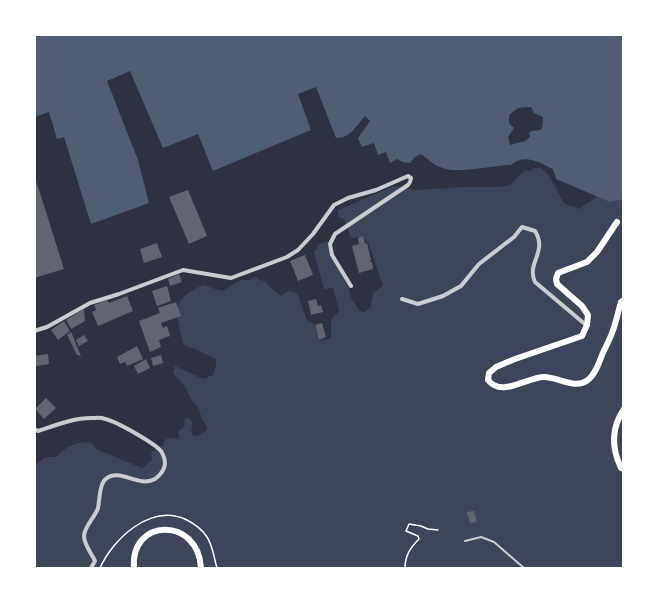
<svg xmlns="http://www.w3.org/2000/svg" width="658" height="603" viewBox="0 0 658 603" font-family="Commissioner,sans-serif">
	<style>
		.green { fill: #3c4559 }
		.water { fill: #4f5d75; fill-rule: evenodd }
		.building { fill: #626471 }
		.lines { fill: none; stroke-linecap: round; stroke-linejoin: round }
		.path { stroke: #fff; stroke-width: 1.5 }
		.service { stroke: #caccd0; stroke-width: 2 }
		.minor { stroke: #caccd0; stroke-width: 4 }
		.secondary { stroke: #fff; stroke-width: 6 }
	</style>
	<rect width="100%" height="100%" fill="#2d3142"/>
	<path class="green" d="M 535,168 L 541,168 L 548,174 L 564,203 L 579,209 L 623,179 L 623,568 L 35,568 L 35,465 L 45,457 L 57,457 C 65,447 78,440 91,443 L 96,449 L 142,468 L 152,460 L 151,452 L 162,446 L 165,440 L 169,438 L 179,439 L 178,432 L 184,427 L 185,418 L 190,419 L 193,423 L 191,432 L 194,436 L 201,434 L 207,430 L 206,424 L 202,420 L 199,409 L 191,399 L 184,385 L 173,373 L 175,366 L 203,379 L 213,375 L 216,366 L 216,359 L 183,344 C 182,335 179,328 178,320 C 173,301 188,292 203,285 L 222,291 L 241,280 L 250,280 L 255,276 L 259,280 L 265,281 C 269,286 276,293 281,296 L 288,291 L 297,293 L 307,320 L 314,324 L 319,341 L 331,338 L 331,320 L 339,311 L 333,288 L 324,289 L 314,252 L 319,244 L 328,241 L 331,255 L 349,288 L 351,298 L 360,311 L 365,312 L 371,306 L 373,293 L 383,286 L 368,242 L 361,237 L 351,238 L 344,219 L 338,217 L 338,210 L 394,186 L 417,190 L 464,187 L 499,187 L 510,185 L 524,171 L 529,171 Z"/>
	<path class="water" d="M 34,35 L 623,35 L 623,199 L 610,202 L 556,179 L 553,169 C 539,162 524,153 511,165 C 491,165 458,175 440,167 C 433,165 427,158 421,154 L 415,157 L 410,163 L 403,162 L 397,159 L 390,163 L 386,152 L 378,155 L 374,143 L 362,147 L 358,138 L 370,121 L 365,116 C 356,126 351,138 336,138 L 316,87 L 298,94 L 311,130 L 213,171 L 198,134 L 163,148 L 130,71 L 107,81 L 138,160 L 149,203 L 91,224 L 64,137 L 57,139 L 49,112 L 35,117 ZM 531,107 L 534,113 L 543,117 L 542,128 L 540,130 L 531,131 L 529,133 L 530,137 L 525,141 L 510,145 L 508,137 L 514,128 L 509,123 L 509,115 L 518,108 Z"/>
	<g class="building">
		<polygon points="34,174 64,269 34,278"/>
		<polygon points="188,190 207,236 189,244 169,197"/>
		<polygon points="363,236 365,244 367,243 371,260 370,262 372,262 373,269 359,273 352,246 359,244 358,238"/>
		<polygon points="157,243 162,257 144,263 140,249"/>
		<polygon points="305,255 313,275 298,281 290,261"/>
		<polygon points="179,274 182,282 170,286 168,279"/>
		<polygon points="167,286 171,301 157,306 152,291"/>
		<polygon points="127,296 133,311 98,326 92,312 96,310 94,305 107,300 109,303"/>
		<polygon points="316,299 318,306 321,305 323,312 311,315 308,301"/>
		<polygon points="176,302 181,316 161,323 163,328 167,326 170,336 159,340 161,347 150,352 139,321 160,313 158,308"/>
		<polygon points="84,309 85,321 71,329 66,320"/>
		<polygon points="64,321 70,331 58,340 51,330"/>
		<polygon points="322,323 326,337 319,340 315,325"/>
		<polygon points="71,332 72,334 81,356 77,355 67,335"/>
		<polygon points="84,335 88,341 79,346 76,340"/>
		<polygon points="137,346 143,359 127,366 125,362 120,364 117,357"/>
		<polygon points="48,354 49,364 36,366 34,356"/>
		<polygon points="161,355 163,363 153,366 151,358"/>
		<polygon points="146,359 150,368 138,374 134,366"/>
		<polygon points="46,398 56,408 44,419 35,409"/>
		<polygon points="474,511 477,522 470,523 467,512"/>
	</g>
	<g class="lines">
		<g class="path">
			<path d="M 100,568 C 113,539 150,504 185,519 C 193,523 202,529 207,537 C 213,546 214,558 217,568"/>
			<path d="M 405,568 C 405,556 410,548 419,539 L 418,536 L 406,531 L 409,524 L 421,526 L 428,529 L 438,530"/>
		</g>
		<polyline class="service" points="465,541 481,537 494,542 524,568"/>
		<g class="minor">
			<path d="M 402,299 L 418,304 L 443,296 L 461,286 L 479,264 L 514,237 L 522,227 L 535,231 C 548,252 526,263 535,282 L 586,325"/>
			<polyline points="34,331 47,327 90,303 119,294 183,270 231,278 287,257 298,250 313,234 334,205 348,198 376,190 408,176 411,178 410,182 408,185 335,234 330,244 332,255 351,286"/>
			<path d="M 34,429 L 38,431 C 56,425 73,418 92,418 C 96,418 101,417 105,419 C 116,421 154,443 161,451 C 164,456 166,463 164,468 C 162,473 159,476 155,479 C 139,488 120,468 107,478 C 99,483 100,499 98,508 C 95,517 84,527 84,536 C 84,545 92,554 95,561 L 91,568"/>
		</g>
		<g class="secondary">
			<path d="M 617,222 L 597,252 L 587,262 L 558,273 L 556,279 L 557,284 L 582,306 L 588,315 L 587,325 L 582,336 L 515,359 L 496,367 L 489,373 L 488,380 C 502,398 527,377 544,377 C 559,377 576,391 589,379 C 596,373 599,363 602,355 C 605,348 609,341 612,333 C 616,323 618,312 621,302 L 624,300"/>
			<path d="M 624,409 C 611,428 612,449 621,468 L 624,469"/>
			<path d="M 134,568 C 130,518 198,516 201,568"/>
		</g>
	</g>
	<rect width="658" height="603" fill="none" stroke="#ffffff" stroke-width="72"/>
</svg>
